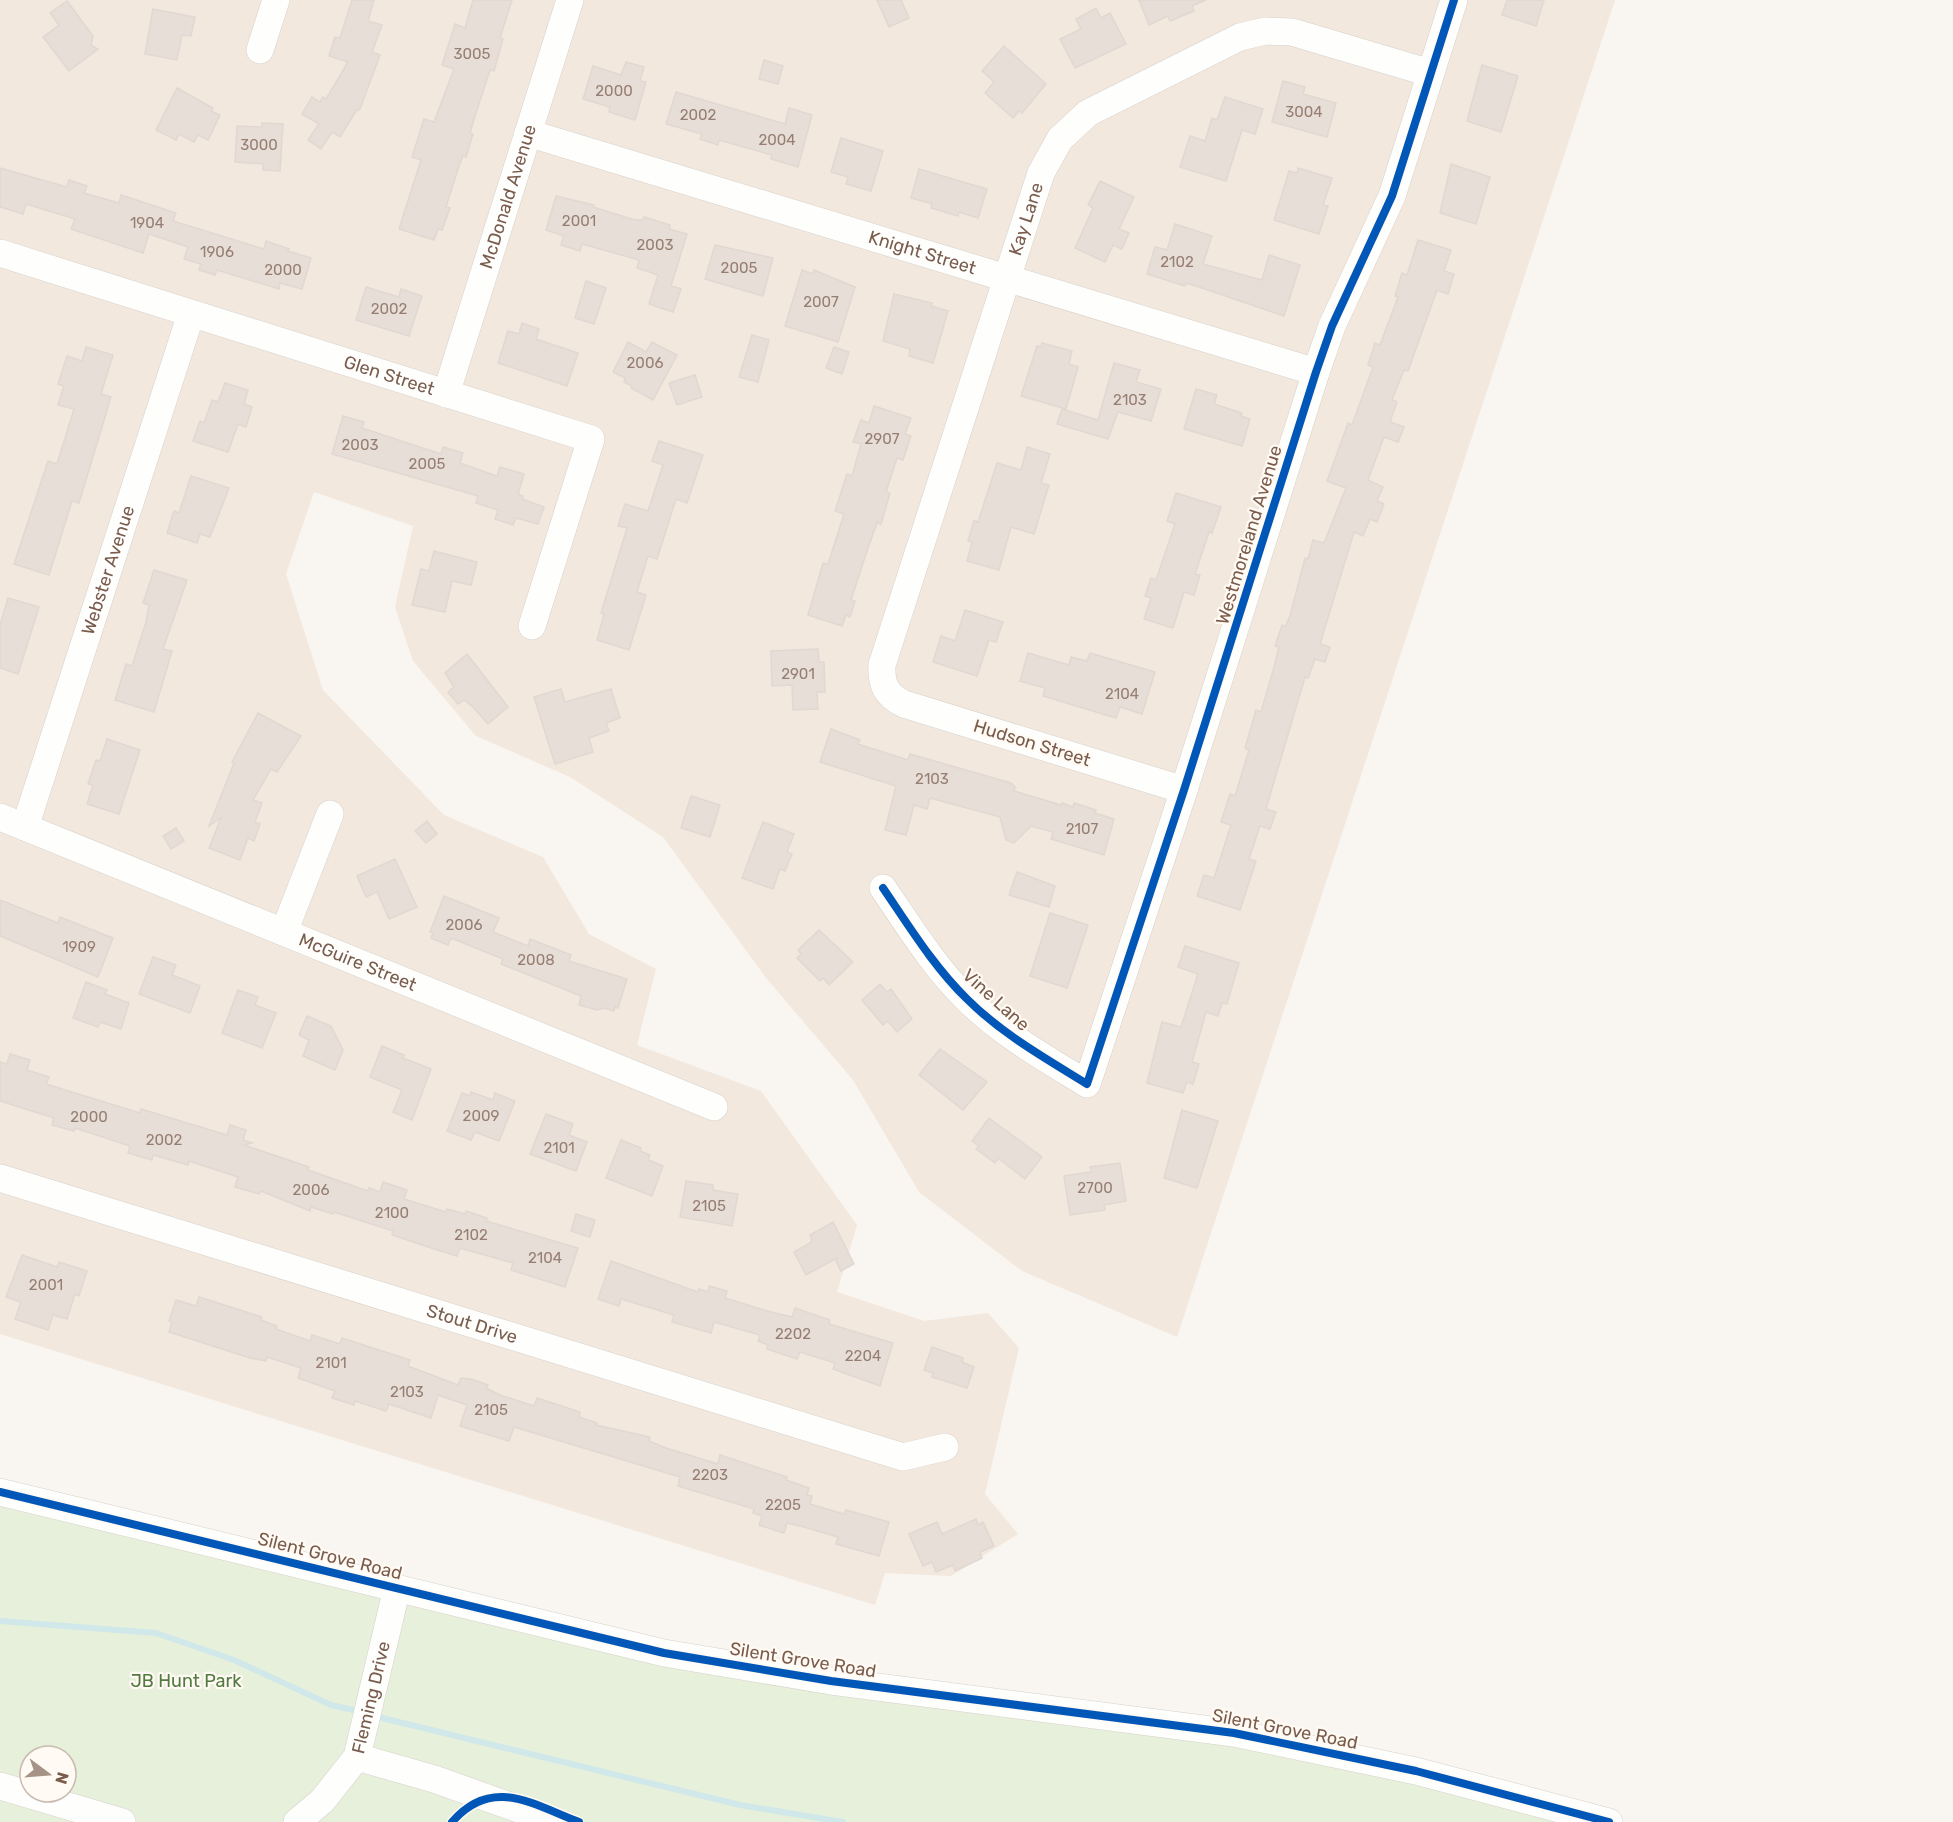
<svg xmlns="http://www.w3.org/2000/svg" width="1953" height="1822" viewBox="0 0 1953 1822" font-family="Rubik,sans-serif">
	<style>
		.residential { fill: #f2e8de }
		.green { fill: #e7f0db; fill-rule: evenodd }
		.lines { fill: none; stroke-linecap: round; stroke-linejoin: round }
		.stream { stroke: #d0e8ea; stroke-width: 6 }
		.building { fill: #e6ded7; stroke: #e2d8d2; stroke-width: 1.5 }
		.minor-casing { stroke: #d7d1cb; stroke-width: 28 }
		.minor { stroke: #fefefd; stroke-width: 27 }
		.cycleway-casing { stroke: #fffaf3; stroke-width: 11 }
		.cycleway { stroke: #0057b8; stroke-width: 8 }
		.labels { text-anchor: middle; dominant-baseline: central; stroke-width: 4.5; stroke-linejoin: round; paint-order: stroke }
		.number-label { font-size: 15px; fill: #977e72 }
		.street-label { font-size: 18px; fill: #7a5c4d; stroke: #fffaf3 }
		.park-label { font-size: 18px; fill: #537a41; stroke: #fffaf3 }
	</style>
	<rect width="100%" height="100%" fill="#f9f5f0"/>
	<polygon class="residential" points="0,0 1615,0 1177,1337 1022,1271 919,1192 853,1080 767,979 663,837 570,777 476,736 413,661 395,607 413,526 314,492 286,574 323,690 444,815 543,857 589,934 656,969 637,1045 761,1091 857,1225 837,1292 924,1321 988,1313 1019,1348 985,1494 1018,1534 951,1576 885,1573 875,1605 0,1334"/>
	<path class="green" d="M 0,1492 L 595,1636 L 1062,1709 L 1609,1822 L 0,1822 ZM 30,1756 L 66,1756 L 66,1792 L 30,1792 Z"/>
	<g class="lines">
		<g class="stream">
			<polyline points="0,1621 156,1633 234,1660 331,1705 362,1712"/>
			<polyline points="374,1716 740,1805 843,1822"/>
		</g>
	</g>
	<g class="building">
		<polygon points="352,0 374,0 368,21 382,25 372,52 380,55 360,109 356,111 340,137 332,132 321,149 308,140 319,124 302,114 312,97 320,102 323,97 326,99 348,62 329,56 335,37 340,38"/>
		<polygon points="473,0 512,0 500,38 503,39 494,71 490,70 475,116 470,133 473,134 466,157 463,156 459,166 446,207 450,208 442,230 438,229 434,240 399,229 421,160 412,157 424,119 434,122 454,69 442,65 455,24 465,28"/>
		<polygon points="877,0 901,0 909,18 889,27"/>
		<polygon points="1139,0 1206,0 1192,6 1194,11 1170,21 1168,16 1149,25"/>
		<polygon points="1507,0 1544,0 1536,26 1502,15"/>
		<polygon points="67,1 93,36 91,45 98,49 69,71 43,37 59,25 50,13"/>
		<polygon points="1096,8 1101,18 1110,13 1126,44 1075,68 1060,39 1081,29 1076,19"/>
		<polygon points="153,9 195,17 191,36 182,35 177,60 145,54"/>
		<polygon points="1004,46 1046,84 1022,113 1019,111 1013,118 985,93 994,82 982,71"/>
		<polygon points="764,60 783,66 778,84 759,79"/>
		<polygon points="626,62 644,67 640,81 646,82 635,120 609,112 610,107 583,99 593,66 621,75"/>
		<polygon points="1482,65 1518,76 1501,132 1467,121"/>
		<polygon points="1283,81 1305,87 1303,94 1336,103 1327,137 1272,122"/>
		<polygon points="177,88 213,108 211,111 220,115 208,140 198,135 194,142 179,134 176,140 156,130"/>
		<polygon points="676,92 785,124 789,108 812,115 798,167 771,159 772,155 719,140 718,145 700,139 702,134 666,124"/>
		<polygon points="1225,97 1263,109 1255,134 1242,130 1226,181 1180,167 1190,136 1205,141 1212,118 1217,120"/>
		<polygon points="262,123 283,124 280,171 263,170 263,164 235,162 237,126 262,127"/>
		<polygon points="841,138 883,151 871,191 846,184 848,177 831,172"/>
		<polygon points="1451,164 1490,177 1476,224 1440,213"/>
		<polygon points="0,168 67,187 69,180 87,186 84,193 119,203 121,195 176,213 173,221 264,249 266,241 289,249 288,251 311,258 302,289 280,283 279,289 217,270 215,275 199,270 201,264 184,259 188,247 149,234 143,253 71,229 75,219 26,204 23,214 0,207"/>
		<polygon points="1298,168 1332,178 1323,205 1328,206 1319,234 1274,220 1289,171 1297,173"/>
		<polygon points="919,169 987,189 978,218 959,212 958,216 931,208 932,204 911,198"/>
		<polygon points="1100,181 1134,197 1119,229 1129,233 1122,249 1113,245 1105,262 1075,248 1093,208 1088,205"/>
		<polygon points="556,196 594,205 593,207 635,220 643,220 644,217 670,225 669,229 687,234 671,286 681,289 673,312 649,304 658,275 637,268 639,260 582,244 580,251 561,245 564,236 546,230"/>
		<polygon points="1175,224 1212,236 1203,264 1262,280 1269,255 1300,265 1284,316 1196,286 1186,283 1185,286 1147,274 1155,247 1167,250"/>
		<polygon points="1418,240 1451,250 1444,271 1454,274 1448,294 1437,290 1408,371 1404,370 1392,400 1397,402 1390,422 1404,427 1398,442 1384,437 1368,480 1383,487 1377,501 1384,504 1377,522 1370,519 1363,536 1354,532 1320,644 1330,647 1325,662 1315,659 1308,678 1305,677 1266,809 1276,812 1270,829 1260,826 1249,859 1256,861 1240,910 1197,896 1204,875 1214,878 1231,825 1221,822 1230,794 1235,796 1249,750 1245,748 1256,710 1261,712 1274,667 1279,647 1275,646 1282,625 1285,627 1290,616 1305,558 1308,559 1313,540 1324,543 1346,488 1327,481 1348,423 1352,425 1373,367 1368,365 1375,343 1380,345 1398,297 1395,296 1402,273 1407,275"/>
		<polygon points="715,245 773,258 763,296 705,279"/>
		<polygon points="802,270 813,274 814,270 855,287 838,342 785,326"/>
		<polygon points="586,281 606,288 594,324 575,318"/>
		<polygon points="366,287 399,297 401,289 422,296 409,336 356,320"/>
		<polygon points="894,294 932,303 931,306 948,311 933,363 909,356 910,349 883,341"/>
		<polygon points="522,323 539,329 536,339 578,353 567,386 498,363 508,331 519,334"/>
		<polygon points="752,335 769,340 758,382 739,377"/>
		<polygon points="628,342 646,352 652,342 677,355 653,400 631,388 632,386 624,382 625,378 613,372"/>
		<polygon points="1042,343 1072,351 1069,364 1078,367 1066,409 1021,396 1037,346 1041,347"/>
		<polygon points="86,347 113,355 101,394 111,397 79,503 72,501 49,575 14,564 48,461 57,464 74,409 58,405 64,386 58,384 67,356 82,361"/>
		<polygon points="834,347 849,352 842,374 826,368"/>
		<polygon points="1114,363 1140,370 1136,382 1161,389 1151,421 1118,412 1108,439 1057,424 1062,409 1098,420"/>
		<polygon points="695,375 702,397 677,405 669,383"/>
		<polygon points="225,383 248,390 244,404 252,407 246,427 238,424 228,452 193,441 200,421 204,423 212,400 218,402"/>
		<polygon points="1196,389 1217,395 1214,404 1242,413 1241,416 1250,419 1242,446 1184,429"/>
		<polygon points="874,406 911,418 905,434 911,436 903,460 897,458 886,492 890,493 881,524 877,523 868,548 851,600 855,601 850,617 846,615 842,626 808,615 823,563 828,564 844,514 835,511 847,474 852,476 861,444 853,442 861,420 869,423"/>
		<polygon points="343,416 364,422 362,428 441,454 443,447 463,453 460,463 497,476 500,467 524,474 518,494 523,496 522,499 544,507 538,524 516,518 513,525 495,519 498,510 476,503 478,496 332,454"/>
		<polygon points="659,441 703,455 687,503 676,499 657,559 648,556 637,592 646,595 629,650 597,640 604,614 601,613 627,528 618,526 625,504 648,511 663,465 652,461"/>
		<polygon points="1027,447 1050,454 1041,483 1049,485 1034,534 1011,527 999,570 967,561 972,542 968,541 974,521 978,522 997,463 1021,470"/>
		<polygon points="191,476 229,488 210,537 200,534 197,543 167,533 174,511 179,513"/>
		<polygon points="1176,493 1221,507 1212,533 1209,532 1195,574 1200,575 1194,595 1184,592 1173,628 1144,619 1151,598 1145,596 1151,578 1156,580 1175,524 1167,521"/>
		<polygon points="434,551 477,562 471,585 452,581 445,612 412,605 421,569 429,571"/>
		<polygon points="154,570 187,580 163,649 172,651 154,712 115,700 126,664 132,666 146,622 149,605 143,603"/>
		<polygon points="8,598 39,607 18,674 0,668 0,625"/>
		<polygon points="965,610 1003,622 996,642 989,640 977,676 933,662 941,636 955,641"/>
		<polygon points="818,649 819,662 824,662 825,692 817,692 818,709 793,710 792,685 772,686 771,651"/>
		<polygon points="1028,653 1069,665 1071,657 1087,661 1090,653 1155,672 1142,714 1120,707 1116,718 1043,696 1045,688 1020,681"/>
		<polygon points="467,654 508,707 488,724 473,707 464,700 458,704 448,692 454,687 445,673"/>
		<polygon points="561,689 565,702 611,689 620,718 606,723 609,731 589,738 593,752 555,764 534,697"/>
		<polygon points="258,713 301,736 277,772 271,769 253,800 262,803 255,822 260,824 254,841 248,838 240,860 209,848 221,818 209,826 234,763 232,762"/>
		<polygon points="831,729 860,740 858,744 908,760 910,754 1011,783 1015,787 1014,791 1061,805 1062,803 1073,807 1074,803 1096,810 1095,813 1114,819 1104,855 1051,839 1053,832 1031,826 1014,843 1006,840 1000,817 930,798 927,809 914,805 906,835 885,830 896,786 820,762"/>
		<polygon points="107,739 140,750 119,814 87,804 93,785 88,784 96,760 100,761"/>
		<polygon points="691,796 720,805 710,837 681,828"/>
		<polygon points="427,821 437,834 426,843 415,831"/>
		<polygon points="763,822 794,834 787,852 792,854 785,871 780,869 773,889 742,878"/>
		<polygon points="176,828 184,841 171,849 163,836"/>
		<polygon points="395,859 417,907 389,919 377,892 366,897 357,876"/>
		<polygon points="1017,872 1055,886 1049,907 1009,895"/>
		<polygon points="444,896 499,918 493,932 528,946 530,939 571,955 569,961 627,979 618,1008 615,1007 614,1011 604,1008 597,1010 579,1005 581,996 501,964 503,959 451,938 448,945 431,938 433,933 430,932"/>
		<polygon points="0,900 58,923 60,917 113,938 98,977 0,936"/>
		<polygon points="1050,913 1088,925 1067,988 1030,976"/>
		<polygon points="819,930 853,962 829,985 823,978 820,981 797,958 801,954 798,950"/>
		<polygon points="1185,946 1239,963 1227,1004 1222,1003 1218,1016 1206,1012 1192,1062 1199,1064 1193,1084 1187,1082 1183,1093 1147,1083 1162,1022 1181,1027 1198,974 1178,967"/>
		<polygon points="153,957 176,965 172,975 200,986 190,1013 139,994"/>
		<polygon points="86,982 107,990 105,994 129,1003 121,1029 100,1022 98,1027 73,1018"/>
		<polygon points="880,984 887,992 891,989 912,1019 897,1032 888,1021 883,1025 862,1000"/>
		<polygon points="238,990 258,997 255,1005 276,1013 262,1048 222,1033"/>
		<polygon points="307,1016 331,1026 343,1050 335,1070 303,1056 309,1040 299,1035"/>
		<polygon points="382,1046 404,1055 403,1058 431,1069 412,1120 393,1112 402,1090 370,1077"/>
		<polygon points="940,1049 987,1082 963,1110 919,1075"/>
		<polygon points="10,1054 30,1060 27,1070 49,1077 46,1084 140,1113 141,1109 227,1135 230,1125 246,1130 243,1140 252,1143 244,1145 309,1167 308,1170 368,1191 369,1188 380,1192 383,1182 407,1190 404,1199 446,1212 447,1209 465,1214 466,1211 487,1218 486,1221 578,1248 565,1287 511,1270 513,1263 460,1248 457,1256 428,1247 392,1235 393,1231 334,1212 333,1214 311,1207 310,1211 261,1191 259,1194 235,1187 238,1177 189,1161 188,1165 153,1155 152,1160 128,1153 130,1146 75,1128 74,1131 52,1125 54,1118 0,1101 0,1062 7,1064"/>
		<polygon points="471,1092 493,1100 495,1093 515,1101 499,1141 475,1132 471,1140 447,1131 462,1093 470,1096"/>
		<polygon points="1182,1110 1218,1121 1197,1188 1164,1178"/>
		<polygon points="546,1114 573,1124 569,1135 587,1142 576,1171 530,1154"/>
		<polygon points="989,1118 1042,1157 1025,1179 998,1158 995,1163 976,1149 979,1146 972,1141"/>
		<polygon points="621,1140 641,1148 640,1151 650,1155 648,1160 663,1166 652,1196 606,1178"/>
		<polygon points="1120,1163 1126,1201 1104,1205 1105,1210 1070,1215 1064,1176 1091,1172 1090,1167"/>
		<polygon points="686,1181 713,1185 713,1190 738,1194 732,1226 680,1217"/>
		<polygon points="576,1214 595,1220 590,1237 571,1231"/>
		<polygon points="833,1222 854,1264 841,1271 836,1261 837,1258 806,1275 794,1252 810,1243 812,1240 810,1235"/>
		<polygon points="22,1255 57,1267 59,1262 87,1271 79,1296 75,1294 67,1319 53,1315 48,1330 15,1319 21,1302 6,1297"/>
		<polygon points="611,1261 698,1292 699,1289 708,1292 709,1286 727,1291 725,1298 767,1311 792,1317 795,1308 830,1320 829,1324 893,1343 880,1386 833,1369 835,1363 800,1352 797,1359 767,1349 768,1345 758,1341 760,1335 714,1322 711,1333 672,1322 674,1315 621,1299 619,1306 598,1299"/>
		<polygon points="199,1297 262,1317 261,1320 277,1326 276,1329 310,1341 312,1335 340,1344 342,1338 410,1360 408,1366 458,1385 461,1378 471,1379 488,1385 486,1388 500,1395 534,1406 537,1398 580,1412 579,1417 597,1423 596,1425 650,1437 649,1441 666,1448 718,1464 720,1455 787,1477 786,1480 809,1488 807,1495 812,1496 810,1504 844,1514 846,1510 889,1522 879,1556 836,1544 838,1537 804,1527 787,1523 784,1533 759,1525 762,1516 753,1513 754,1509 678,1486 680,1477 514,1427 509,1441 460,1426 467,1405 438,1395 431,1418 389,1404 386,1411 355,1401 354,1405 332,1398 335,1391 298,1378 301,1368 267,1357 266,1361 250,1358 169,1332 172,1322 169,1321 176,1300 196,1306"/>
		<polygon points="932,1347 963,1358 962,1362 974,1367 967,1388 932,1377 933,1373 924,1370"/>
		<polygon points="976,1519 978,1525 983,1522 994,1546 980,1552 982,1558 955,1571 953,1565 936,1572 932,1562 923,1566 909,1534 937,1522 942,1534"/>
	</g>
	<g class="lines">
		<defs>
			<g id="minor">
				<polyline points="260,50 276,0"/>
				<path id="s1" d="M 528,133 L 1316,372"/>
				<path id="s2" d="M 0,253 L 591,439 L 532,626"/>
				<path id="s3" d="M 446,394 L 570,0"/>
				<path id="s4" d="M 1184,790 L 904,704 C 886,695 881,685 882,665 L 1041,173 L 1060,139 L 1088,113 L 1240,37 L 1265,31 L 1292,32 L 1430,73"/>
				<path id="s5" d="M 0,817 L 714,1107"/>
				<path id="s6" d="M 25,827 L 191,314"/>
				<path d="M 883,888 C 909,926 934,967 967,999 C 1002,1034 1045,1058 1087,1084 L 1184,790 L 1316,372 L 1332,326 L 1392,196 L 1454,0"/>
				<polyline points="284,932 330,814"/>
				<path id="s7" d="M 0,1178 L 903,1457 L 945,1447"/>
				<polyline points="0,1492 664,1653 831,1681 1234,1733 1416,1771 1609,1822"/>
				<polyline points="357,1757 434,1779 555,1822"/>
				<polyline points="0,1786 122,1822"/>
				<path id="s8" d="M 297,1822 L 322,1801 L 357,1757 L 397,1588"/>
			</g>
		</defs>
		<use href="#minor" class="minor-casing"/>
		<use href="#minor" class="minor"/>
		<defs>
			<g id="cycleway">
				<path d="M 883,888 C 909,926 934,967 967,999 C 1002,1034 1045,1058 1087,1084 L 1184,790 L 1316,372 L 1332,326 L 1392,196 L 1454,0"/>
				<polyline points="0,1492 664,1653 831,1681 1234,1733 1416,1771 1609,1822"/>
				<path d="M 452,1822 C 492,1776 532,1804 579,1822"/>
			</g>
		</defs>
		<use href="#cycleway" class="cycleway-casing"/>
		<use href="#cycleway" class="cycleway"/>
	</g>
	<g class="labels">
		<g class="number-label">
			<text x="472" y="54">3005</text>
			<text x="614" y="91">2000</text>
			<text x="1304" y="112">3004</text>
			<text x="698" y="115">2002</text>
			<text x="777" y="140">2004</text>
			<text x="259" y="145">3000</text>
			<text x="579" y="221">2001</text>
			<text x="147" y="223">1904</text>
			<text x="655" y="245">2003</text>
			<text x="217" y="252">1906</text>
			<text x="1177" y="262">2102</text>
			<text x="739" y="268">2005</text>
			<text x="283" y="270">2000</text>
			<text x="821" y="302">2007</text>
			<text x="389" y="309">2002</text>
			<text x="645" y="363">2006</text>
			<text x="1130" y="400">2103</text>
			<text x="882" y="439">2907</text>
			<text x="360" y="445">2003</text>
			<text x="427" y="464">2005</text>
			<text x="798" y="674">2901</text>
			<text x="1122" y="694">2104</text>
			<text x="932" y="779">2103</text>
			<text x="1082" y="829">2107</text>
			<text x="464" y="925">2006</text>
			<text x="79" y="947">1909</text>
			<text x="536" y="960">2008</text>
			<text x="481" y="1116">2009</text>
			<text x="89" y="1117">2000</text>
			<text x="164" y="1140">2002</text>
			<text x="559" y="1148">2101</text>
			<text x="1095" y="1188">2700</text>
			<text x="311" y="1190">2006</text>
			<text x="709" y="1206">2105</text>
			<text x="392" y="1213">2100</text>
			<text x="471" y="1235">2102</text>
			<text x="545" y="1258">2104</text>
			<text x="46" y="1285">2001</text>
			<text x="793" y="1334">2202</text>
			<text x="863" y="1356">2204</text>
			<text x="331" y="1363">2101</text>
			<text x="407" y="1392">2103</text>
			<text x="491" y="1410">2105</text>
			<text x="710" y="1475">2203</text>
			<text x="783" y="1505">2205</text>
		</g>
		<g class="street-label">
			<text stroke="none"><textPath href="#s3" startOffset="207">McDonald Avenue</textPath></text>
			<text stroke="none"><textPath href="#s4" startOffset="810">Kay Lane</textPath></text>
			<text stroke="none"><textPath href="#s1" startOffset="412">Knight Street</textPath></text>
			<text stroke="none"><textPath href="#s2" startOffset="408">Glen Street</textPath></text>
			<text transform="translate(1249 535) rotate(-73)">Westmoreland Avenue</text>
			<text stroke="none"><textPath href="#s6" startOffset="270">Webster Avenue</textPath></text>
			<text transform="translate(1032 743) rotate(17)">Hudson Street</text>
			<text stroke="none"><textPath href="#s5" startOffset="386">McGuire Street</textPath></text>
			<text transform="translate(996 1000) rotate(42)">Vine Lane</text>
			<text stroke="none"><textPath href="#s7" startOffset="494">Stout Drive</textPath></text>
			<text transform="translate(330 1556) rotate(14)">Silent Grove Road</text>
			<text transform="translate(803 1660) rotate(9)">Silent Grove Road</text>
			<text stroke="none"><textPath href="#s8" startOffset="150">Fleming Drive</textPath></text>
			<text transform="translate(1285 1729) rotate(11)">Silent Grove Road</text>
		</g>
		<g class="park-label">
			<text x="186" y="1681">JB Hunt Park</text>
		</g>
	</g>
	<g transform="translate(48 1774) rotate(106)"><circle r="28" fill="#fffaf3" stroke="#cabbb1" stroke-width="1.5"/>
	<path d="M0-4.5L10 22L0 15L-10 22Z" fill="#a69286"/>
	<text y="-9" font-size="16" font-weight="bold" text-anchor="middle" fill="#7a5c4d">N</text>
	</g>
</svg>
